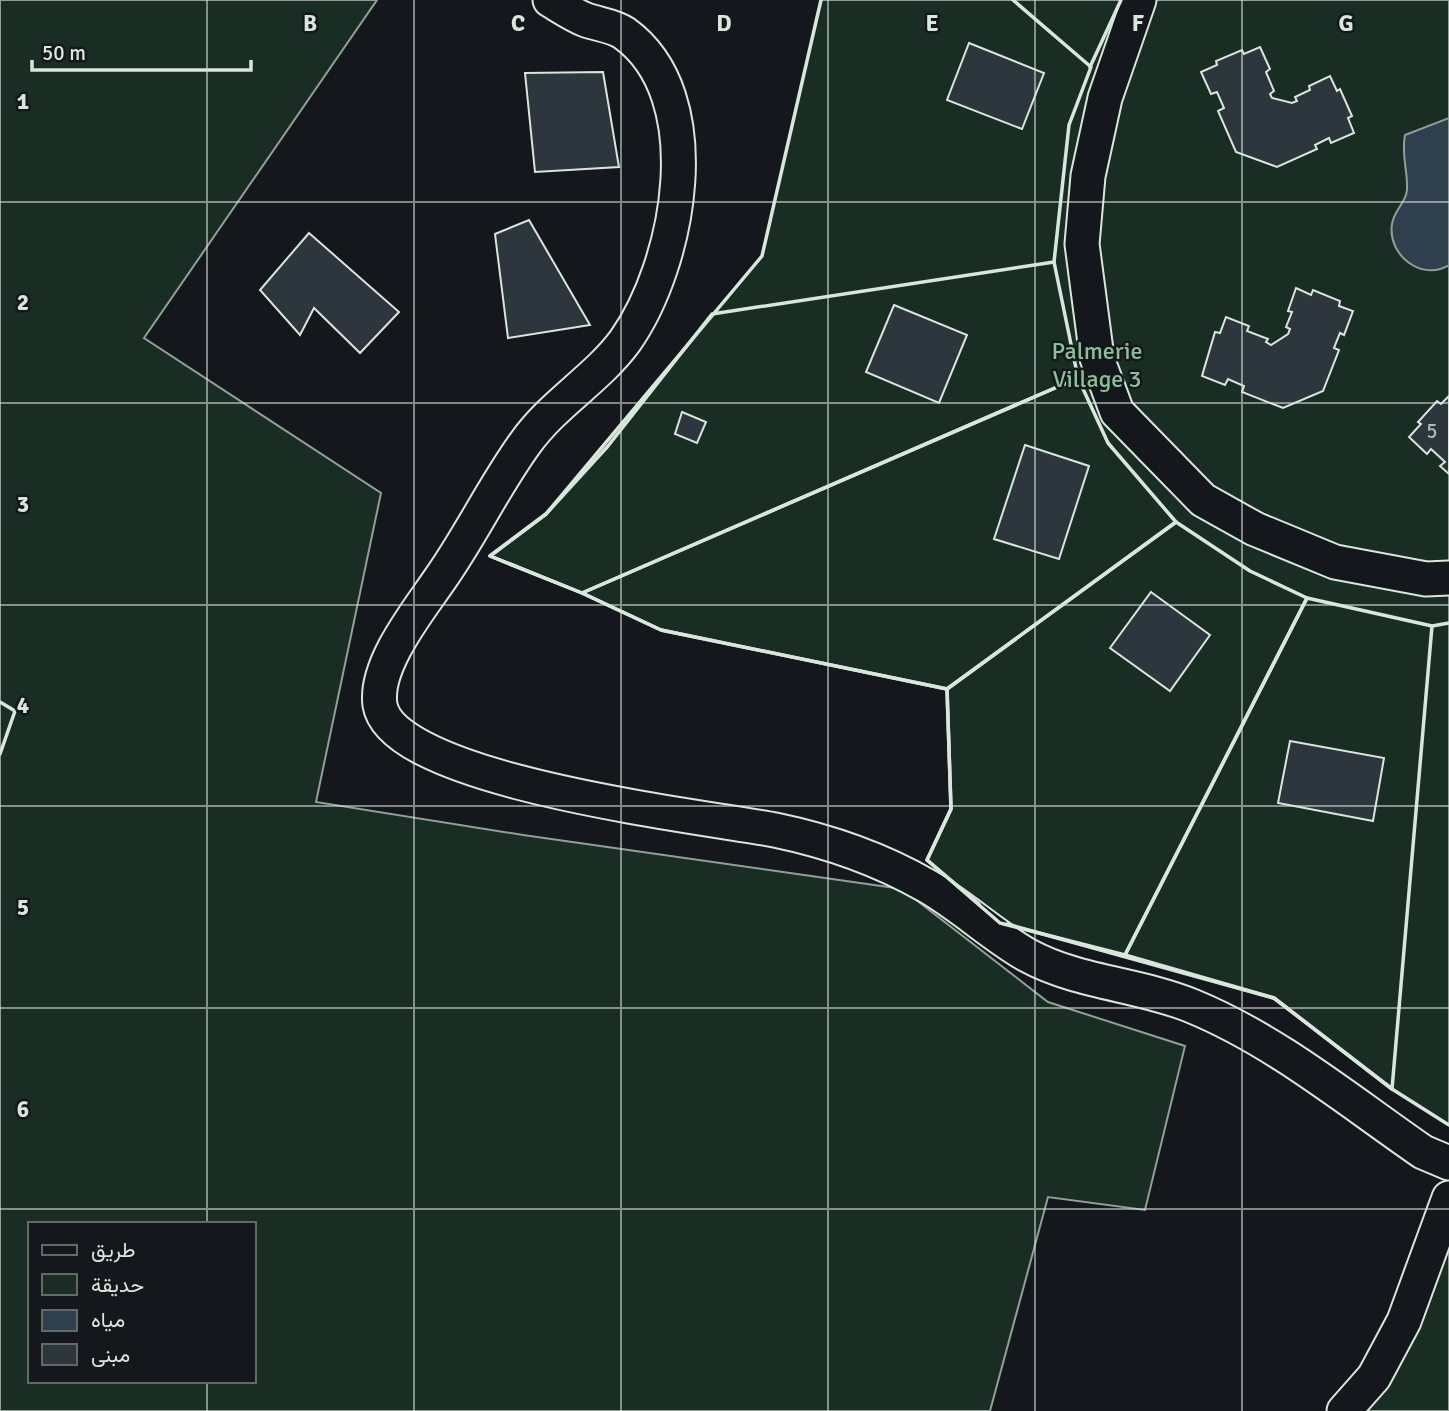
<svg xmlns="http://www.w3.org/2000/svg" width="1449" height="1411" viewBox="0 0 1449 1411" font-family="Signika,Vazirmatn,sans-serif">
	<style>
		.green { fill: #1a2d24; stroke: #939e99; stroke-width: 2; fill-rule: evenodd }
		.water { fill: #2f3f4d; stroke: #939e99; stroke-width: 2 }
		.building { fill: #2c363c; stroke: #d8e6dc; stroke-width: 2 }
		.lines { fill: none; stroke-linecap: round; stroke-linejoin: round }
		.minor-casing { stroke: #d8e6dc; stroke-width: 37 }
		.minor { stroke: #14181c; stroke-width: 33 }
		.wall { stroke: #d8e6dc; stroke-width: 3.5 }
		.grid { fill: none; stroke: #d8e6dc; stroke-width: 2; stroke-opacity: 0.55 }
		.labels { text-anchor: middle; dominant-baseline: central; stroke-width: 5; stroke-linejoin: round; paint-order: stroke }
		.number-label { font-size: 21px; fill: #adbab4 }
		.park-label { font-size: 24px; fill: #8ac095; stroke: #14181c }
		.grid-label { font-size: 23px; text-anchor: middle; font-weight: bold; fill: #d8e6dc; stroke: #14181c; stroke-width: 5; stroke-linejoin: round; paint-order: stroke }
	</style>
	<rect width="100%" height="100%" fill="#14181c"/>
	<g class="green">
		<path d="M 0,0 L 377,0 L 144,338 L 381,493 L 316,802 L 523,835 L 902,889 L 1048,1002 L 1185,1046 L 1145,1210 L 1048,1197 L 990,1411 L 0,1411 ZM 30,1224 L 254,1224 L 254,1381 L 30,1381 Z"/>
		<polygon points="821,0 1449,0 1449,1125 1392,1089 1274,999 1000,923 927,860 951,809 947,689 661,630 582,593 490,556 546,514 762,256"/>
		<polygon points="1449,1241 1449,1411 1363,1411"/>
	</g>
	<path class="water" d="M 1449,118 L 1449,265 C 1422,282 1387,255 1392,224 C 1394,210 1406,203 1407,190 C 1408,170 1401,156 1405,135 Z"/>
	<g class="building">
		<polygon points="969,43 1044,73 1022,129 947,100"/>
		<polygon points="1260,47 1270,69 1266,72 1274,91 1270,94 1272,98 1292,103 1297,101 1295,97 1310,90 1309,86 1330,76 1337,91 1340,89 1352,116 1348,118 1354,133 1331,143 1329,138 1315,145 1317,149 1277,167 1236,152 1218,111 1224,108 1217,92 1211,94 1201,72 1217,65 1216,61 1242,50 1244,54"/>
		<polygon points="603,72 619,167 535,172 525,73"/>
		<polygon points="529,220 590,325 508,338 495,234"/>
		<polygon points="309,233 399,312 360,353 314,308 300,335 260,290"/>
		<polygon points="1296,288 1311,295 1313,290 1340,301 1339,306 1353,311 1344,335 1340,333 1334,348 1339,350 1323,391 1283,408 1242,392 1244,386 1228,379 1225,385 1202,376 1215,332 1220,333 1226,317 1249,326 1247,331 1268,339 1266,342 1271,345 1288,334 1290,329 1286,327 1292,312 1288,311"/>
		<polygon points="894,305 967,335 939,403 866,372"/>
		<polygon points="1449,396 1449,474 1440,466 1445,462 1431,449 1427,454 1409,437 1421,424 1418,422 1437,401 1441,404"/>
		<polygon points="682,412 706,422 697,443 675,434"/>
		<polygon points="1025,445 1089,466 1059,559 994,539"/>
		<polygon points="1151,592 1210,635 1170,691 1110,648"/>
		<polygon points="1290,741 1384,758 1373,821 1278,803"/>
	</g>
	<g class="lines">
		<defs>
			<g id="minor">
				<path d="M 550,0 C 562,7 573,15 586,20 C 597,24 614,26 624,33 C 712,96 679,265 625,341 C 597,379 554,403 526,442 C 494,486 471,535 440,579 C 419,610 374,665 380,705 C 393,782 707,817 775,830 C 828,841 880,859 927,886 C 962,906 992,935 1027,955 C 1078,983 1139,984 1192,1006 C 1275,1040 1349,1101 1423,1152 L 1449,1163"/>
				<polyline points="1139,0 1105,98 1088,176 1082,244 1097,358 1117,412 1203,500 1255,529 1335,562 1426,579 1449,578"/>
				<polyline points="1344,1411 1374,1377 1404,1321 1449,1198"/>
			</g>
		</defs>
		<use href="#minor" class="minor-casing"/>
		<use href="#minor" class="minor"/>
		<g class="wall">
			<polyline points="821,0 762,256 546,514 490,556 582,593 661,630 947,689 951,809 927,860 979,904"/>
			<polyline points="1013,0 1091,67 1069,125 1054,262"/>
			<polyline points="1090,67 1121,0"/>
			<polygon points="1054,262 1078,378 582,593 490,556 546,514 608,446 712,314"/>
			<polygon points="1078,378 1108,443 1176,522 947,689 661,630 582,593"/>
			<polygon points="1176,522 1250,571 1307,598 1125,955 1000,923 927,860 951,809 947,689"/>
			<polygon points="1307,598 1432,626 1392,1089 1274,998 1125,955"/>
			<polyline points="1432,626 1449,623"/>
			<polyline points="0,702 15,711 0,754"/>
			<polyline points="1007,924 1274,998 1392,1089 1449,1125"/>
		</g>
	</g>
	<path class="grid" d="M 207,0 L 207,1224M 414,0 L 414,1411M 621,0 L 621,1411M 828,0 L 828,1411M 1035,0 L 1035,1411M 1242,0 L 1242,1411M 0,202 L 1449,202M 0,403 L 1449,403M 0,605 L 1449,605M 0,806 L 1449,806M 0,1008 L 1449,1008M 0,1209 L 1449,1209M 207,1381 L 207,1411"/>
	<g class="labels">
		<g class="number-label">
			<text x="1432" y="431">5</text>
		</g>
		<g class="park-label">
			<text x="1097" y="351">Palmerie<tspan x="1097" dy="28">Village 3</tspan></text>
		</g>
	</g>
	<g class="grid-label">
		<text x="310" y="31">B</text>
		<text x="518" y="31">C</text>
		<text x="724" y="31">D</text>
		<text x="932" y="31">E</text>
		<text x="1138" y="31">F</text>
		<text x="1346" y="31">G</text>
		<text x="23" y="109">1</text>
		<text x="23" y="310">2</text>
		<text x="23" y="512">3</text>
		<text x="23" y="713">4</text>
		<text x="23" y="915">5</text>
		<text x="23" y="1117">6</text>
	</g>
	<rect x="28" y="1222" width="228" height="161" fill="#14181c" stroke="#626a69" stroke-width="2"/>
	<rect x="42" y="1245" width="35" height="10" fill="#14181c" stroke="#626a69" stroke-width="2"/>
	<text x="91" y="1257" font-size="21" fill="#d8e6dc">طريق</text>
	<rect x="42" y="1274" width="35" height="21" fill="#1a2d24" stroke="#626a69" stroke-width="2"/>
	<text x="91" y="1292" font-size="21" fill="#d8e6dc">حديقة</text>
	<rect x="42" y="1310" width="35" height="21" fill="#2f3f4d" stroke="#626a69" stroke-width="2"/>
	<text x="91" y="1327" font-size="21" fill="#d8e6dc">مياه</text>
	<rect x="42" y="1344" width="35" height="21" fill="#2c363c" stroke="#626a69" stroke-width="2"/>
	<text x="91" y="1362" font-size="21" fill="#d8e6dc">مبنى</text>
	<path d="M32 60v10h219v-10" fill="none" stroke="#d8e6dc" stroke-width="3.5"/>
	<text x="42" y="60" font-size="21" fill="#d8e6dc" stroke="#14181c" stroke-width="5" paint-order="stroke">50 m</text>
</svg>
